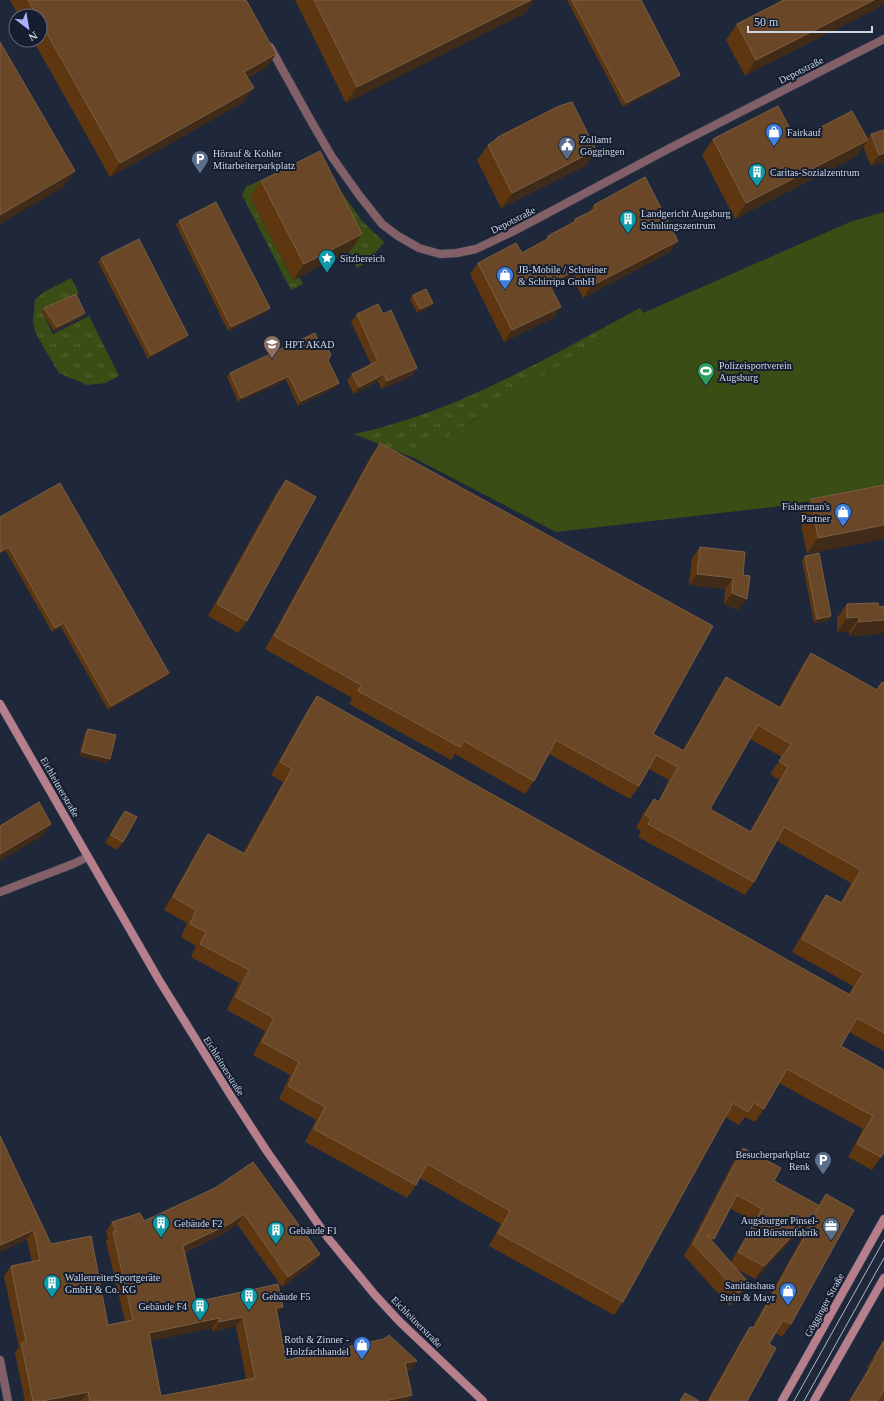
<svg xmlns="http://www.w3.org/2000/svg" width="884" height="1401" viewBox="0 0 884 1401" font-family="'Times New Roman',serif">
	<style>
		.grass { fill: url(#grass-tufts) }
		.park { fill: #3a4d15 }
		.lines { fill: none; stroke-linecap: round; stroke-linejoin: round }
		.street-casing { stroke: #3b4456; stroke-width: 9 }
		.secondary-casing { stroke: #3b4456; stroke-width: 9 }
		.street { stroke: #836067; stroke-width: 8 }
		.secondary { stroke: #b67f8b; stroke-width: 8 }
		.tram { stroke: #afb7c5; stroke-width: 1 }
		.wall { fill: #5e3711; fill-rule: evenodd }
		.shaded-wall { fill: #402a18 }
		.building { fill: #6a4827; stroke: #7a5e44; fill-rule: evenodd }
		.labels { text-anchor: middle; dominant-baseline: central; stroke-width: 4; stroke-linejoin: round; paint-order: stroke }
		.street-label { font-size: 10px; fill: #ced5e2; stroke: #151e31 }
		.poi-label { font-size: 10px; fill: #ced5e2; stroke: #151e31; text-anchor: start }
	</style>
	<defs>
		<pattern id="grass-tufts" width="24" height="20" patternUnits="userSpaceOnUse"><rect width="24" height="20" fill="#3a4d15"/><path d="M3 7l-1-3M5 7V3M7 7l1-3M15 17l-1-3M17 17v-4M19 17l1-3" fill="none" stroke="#556637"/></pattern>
	</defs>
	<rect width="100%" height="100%" fill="#1f283b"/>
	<g class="grass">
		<polygon points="315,154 362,221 384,242 370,260 357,268 348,251 351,249 250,197 293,280 299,277 303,284 291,290 242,195 246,187"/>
		<polygon points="71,278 79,293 42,312 53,334 89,316 119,376 105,383 87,385 59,373 36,334 33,322 35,300 44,292"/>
		<path d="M 640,308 L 643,313 L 414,458 L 354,434 C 456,413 550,356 640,308 Z"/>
	</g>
	<polygon class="park" points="884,212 884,488 781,506 556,532 414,458 643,313 850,222"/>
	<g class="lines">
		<defs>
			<g id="street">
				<polyline points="270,47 311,121 332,157 359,195 382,224 398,236 419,248 440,254 457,253 476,249 514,231 670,148 884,39"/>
				<polyline points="0,892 73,864 88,857"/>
				<polyline points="0,1360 8,1401"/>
			</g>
			<g id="secondary">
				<polyline points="0,704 159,980 231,1096 266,1150 328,1238 375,1295 399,1321 483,1401"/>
				<polyline points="782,1401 884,1219"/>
				<polyline points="814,1401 884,1278"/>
			</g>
		</defs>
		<use href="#street" class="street-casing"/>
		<use href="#secondary" class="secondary-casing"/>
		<use href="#street" class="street"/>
		<use href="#secondary" class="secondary"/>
		<g class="tram">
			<polyline points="794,1401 884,1240"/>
			<polyline points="804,1401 884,1258"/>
		</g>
	</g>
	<g class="wall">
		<polygon points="10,0 246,0 276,54 266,68 248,78 244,102 110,177 33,40 40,40 40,16 19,16"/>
		<polygon points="295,0 534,0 525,13 346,103"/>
		<polygon points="567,0 641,0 680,75 677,79 623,107"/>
		<polygon points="780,0 884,0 745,76 726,40 737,24 781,1"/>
		<polygon points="871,134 884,162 871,166 863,146 857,156 735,219 702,155 713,139 867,140"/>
		<polygon points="488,145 596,150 585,166 501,208 477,160"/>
		<polygon points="261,181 351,250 293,280 250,197"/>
		<polygon points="594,205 670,252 583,298 573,279 552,290 561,307 553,318 504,342 470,274 478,263 522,253 545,241 548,236 573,222 575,219 588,213"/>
		<polygon points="179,221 267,312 228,331 176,225"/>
		<polygon points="101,258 188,335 185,339 148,359 98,262"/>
		<polygon points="413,295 433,303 430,307 417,313 410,299"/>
		<polygon points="44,308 85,313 82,317 54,331 42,312"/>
		<polygon points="357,314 383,314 412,376 382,389 378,381 354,394 347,381 352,374 371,364 351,322"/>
		<polygon points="328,360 336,387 298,406 286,380 238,402 227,377 230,373"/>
		<path d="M 380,443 L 653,734 L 683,750 L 717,690 L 726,677 L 779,707 L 802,666 L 811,653 L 876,690 L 882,682 L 884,683 L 884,1051 L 849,1032 L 841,1046 L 884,1070 L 881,1157 L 872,1170 L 848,1157 L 863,1129 L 779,1083 L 764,1109 L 755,1122 L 745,1117 L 739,1125 L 725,1117 L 623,1302 L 614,1315 L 489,1246 L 501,1224 L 420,1178 L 416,1185 L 407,1198 L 305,1142 L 316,1120 L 279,1099 L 290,1075 L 253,1055 L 265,1031 L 227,1010 L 239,983 L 191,957 L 196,946 L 181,937 L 187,923 L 164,910 L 199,847 L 208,834 L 243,853 L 283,782 L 271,775 L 308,709 L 317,696 L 849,994 L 853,986 L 792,952 L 817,908 L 826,895 L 841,902 L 851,883 L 777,841 L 754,882 L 745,895 L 638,837 L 641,831 L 636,828 L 644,812 L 654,799 L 658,802 L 669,780 L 649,769 L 639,786 L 630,799 L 549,754 L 534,781 L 525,794 L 455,754 L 451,760 L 349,704 L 352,698 L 265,649 L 371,456 ZM 750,739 L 782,757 L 770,774 L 779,780 L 750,831 L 710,809 Z"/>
		<polygon points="286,480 247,621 238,633 208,616 277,492"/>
		<polygon points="884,485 807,554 799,515 811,499"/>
		<polygon points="0,517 166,677 108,710 61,627 52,632 6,551"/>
		<polygon points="700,547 743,575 739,610 724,604 725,589 689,585 692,558"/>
		<polygon points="805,556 831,616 828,621 814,623 802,560"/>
		<polygon points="878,603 873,635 849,636 849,632 837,632 837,618 847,604"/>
		<polygon points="88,729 110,759 107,763 79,756 85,733"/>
		<polygon points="125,811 123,842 117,850 105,843 119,819"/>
		<path d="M 0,1136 L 51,1244 L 108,1325 L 125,1321 L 106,1241 L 108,1238 L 106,1232 L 112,1222 L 144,1221 L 215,1188 L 320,1254 L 313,1264 L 282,1287 L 237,1224 L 225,1233 L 185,1252 L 196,1302 L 278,1314 L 286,1360 L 417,1361 L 411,1370 L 407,1371 L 412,1395 L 408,1401 L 25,1401 L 15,1353 L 19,1347 L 4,1276 L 11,1266 L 32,1262 L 27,1239 L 0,1252 ZM 236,1326 L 246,1379 L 161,1396 L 150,1341 L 212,1328 L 213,1332 Z"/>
		<path d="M 743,1148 L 774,1181 L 818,1205 L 826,1194 L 791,1324 L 782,1337 L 776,1333 L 769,1344 L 747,1401 L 707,1401 L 742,1339 L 750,1327 L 752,1328 L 807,1229 L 806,1228 L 810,1220 L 755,1279 L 737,1269 L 749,1283 L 740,1295 L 730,1306 L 684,1256 L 734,1161 ZM 730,1208 L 754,1222 L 731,1262 L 712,1241 Z"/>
		<polygon points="884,1339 884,1401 849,1401 868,1369 867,1368"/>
	</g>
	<g class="shaded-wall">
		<polygon points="531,0 534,0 525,13 346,103 357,87"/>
		<polygon points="874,0 884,0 884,5 745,76 756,60"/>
		<polygon points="276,54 266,68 234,86 244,72"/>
		<polygon points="680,75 677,79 623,107 626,103"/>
		<polygon points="254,88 244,102 110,177 120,163"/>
		<polygon points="868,140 857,156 735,219 746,203"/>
		<polygon points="596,150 585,166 501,208 512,193"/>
		<polygon points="884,153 884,162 871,166 879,155"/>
		<polygon points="75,171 64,187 0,224 0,215"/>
		<polygon points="362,234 351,250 293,280 304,264"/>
		<polygon points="678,241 670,252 583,298 591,286"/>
		<polygon points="581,267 573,279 541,295 549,284"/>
		<polygon points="433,303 430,307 417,313 420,309"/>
		<polygon points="561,307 553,318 504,342 512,330"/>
		<polygon points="270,308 267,312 228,331 231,327"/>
		<polygon points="85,313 82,317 54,331 57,327"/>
		<polygon points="188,335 185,339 148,359 151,355"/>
		<polygon points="417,368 412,376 382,389 387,381"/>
		<polygon points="384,374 378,381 354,394 359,387"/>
		<polygon points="289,376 286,380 238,402 241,398"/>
		<polygon points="339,383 336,387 298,406 301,401"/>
		<polygon points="884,525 884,539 807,554 818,538"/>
		<polygon points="9,547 6,551 0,554 0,552"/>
		<polygon points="697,574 733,578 725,589 689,585"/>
		<polygon points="732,593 747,599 739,610 724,604"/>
		<polygon points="831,616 828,621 814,623 817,619"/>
		<polygon points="859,617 849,632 837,632 847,618"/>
		<polygon points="884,620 884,633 873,635 849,636 859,622"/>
		<polygon points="64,623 61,627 52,632 55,628"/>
		<polygon points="169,673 166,677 108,710 111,706"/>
		<polygon points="82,752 110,759 107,763 79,756"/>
		<polygon points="51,824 43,836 0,861 0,854"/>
		<polygon points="819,1207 810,1220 755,1279 764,1266"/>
		<polygon points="244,1214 237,1224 225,1233 176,1255 183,1246"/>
		<polygon points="34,1230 27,1239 0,1252 0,1247 1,1245"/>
		<polygon points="320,1254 313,1264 282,1287 288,1277"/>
		<polygon points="749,1283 740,1295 730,1306 739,1293"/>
		<polygon points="283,1307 276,1316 276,1308"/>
		<polygon points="243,1317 236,1326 213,1332 219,1322"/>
		<polygon points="219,1318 212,1328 142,1343 149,1333"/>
		<polygon points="417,1361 411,1370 398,1373 405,1363"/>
		<polygon points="88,1392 81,1401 42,1401"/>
		<polygon points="412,1395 408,1401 385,1401"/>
	</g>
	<g class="building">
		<polygon points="28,0 246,0 276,54 244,72 254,88 120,163 40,21 40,16 37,16"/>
		<polygon points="314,0 531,0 357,87"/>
		<polygon points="572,0 641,0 680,75 626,103"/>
		<polygon points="784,0 874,0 756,60 737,24"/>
		<polygon points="0,42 75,171 0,215"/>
		<polygon points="572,102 596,150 512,193 488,145 494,141 498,137 559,106"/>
		<polygon points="778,106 796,140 852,111 868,140 746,203 713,139"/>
		<polygon points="884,130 884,153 879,155 871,134"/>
		<polygon points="320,151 362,234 304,264 261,181"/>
		<polygon points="645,177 678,241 591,286 581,267 549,284 561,307 512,330 478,263 516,243 522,253 549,238 548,236 576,221 575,219 596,209 594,205"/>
		<polygon points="216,202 270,308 231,327 179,221"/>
		<polygon points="139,239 188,335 151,355 101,258"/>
		<polygon points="426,289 433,303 420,309 413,295"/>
		<polygon points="76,294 85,313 57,327 44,308"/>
		<polygon points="378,304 383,314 391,310 417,368 387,381 384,374 359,387 352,374 378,361 357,314"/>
		<polygon points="315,333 320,345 326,344 331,355 328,360 339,383 301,401 289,376 241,398 230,373"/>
		<path d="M 380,443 L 713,626 L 653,734 L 684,751 L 726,677 L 781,708 L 811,653 L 877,690 L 882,682 L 884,683 L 884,1033 L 857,1018 L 841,1046 L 884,1070 L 884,1153 L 881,1157 L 857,1144 L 873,1116 L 787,1069 L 764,1109 L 754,1103 L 748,1112 L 733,1103 L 623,1302 L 498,1233 L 510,1211 L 427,1164 L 416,1185 L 314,1129 L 325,1107 L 288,1086 L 299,1062 L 262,1042 L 274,1018 L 236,997 L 249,970 L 200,944 L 206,932 L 190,924 L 196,910 L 173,897 L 208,834 L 245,854 L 292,769 L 280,762 L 317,696 L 850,995 L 863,973 L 802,939 L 826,895 L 842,903 L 861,870 L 784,827 L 754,882 L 648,824 L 651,818 L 645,815 L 654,799 L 659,802 L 678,767 L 656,755 L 639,786 L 556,740 L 534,781 L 464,741 L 460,747 L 358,691 L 361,685 L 274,636 ZM 758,725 L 791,744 L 779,761 L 788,767 L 751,832 L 710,809 Z"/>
		<polygon points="286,480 316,497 247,621 217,604"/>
		<polygon points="60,483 169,673 111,706 64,623 55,628 9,547 0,552 0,517"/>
		<polygon points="884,485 884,525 818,538 811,499"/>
		<polygon points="700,547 745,552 743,575 750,576 747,599 732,593 733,578 697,574"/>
		<polygon points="819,553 831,616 817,619 805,556"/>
		<polygon points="878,603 879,607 884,606 884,620 859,622 859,617 847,618 847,604"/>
		<polygon points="88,729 116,735 110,759 82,752"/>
		<polygon points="39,802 51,824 0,854 0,826"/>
		<polygon points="125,811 137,817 123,842 111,835"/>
		<path d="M 0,1136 L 51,1244 L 91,1236 L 108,1325 L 133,1320 L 113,1232 L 116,1231 L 112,1222 L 140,1213 L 144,1221 L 215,1188 L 253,1162 L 320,1254 L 288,1277 L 244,1214 L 231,1223 L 183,1246 L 196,1302 L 278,1284 L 283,1307 L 276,1308 L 286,1360 L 384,1339 L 389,1335 L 417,1361 L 405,1363 L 412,1395 L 385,1401 L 90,1401 L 88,1392 L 42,1401 L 33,1401 L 21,1343 L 26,1342 L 11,1266 L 40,1260 L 34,1230 L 1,1245 L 0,1243 ZM 243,1317 L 255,1378 L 161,1396 L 149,1333 L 219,1318 L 219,1322 Z"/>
		<polygon points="743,1148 781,1168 774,1181 820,1206 826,1194 854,1210 791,1324 783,1320 769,1344 776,1348 747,1401 709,1401 750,1327 754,1328 816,1216 814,1215 819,1207 764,1266 738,1252 762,1209 737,1195 714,1239 707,1235 749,1283 739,1293 693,1244"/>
		<polygon points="884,1341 884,1390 877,1401 850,1401 876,1358 875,1357"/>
		<polygon points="685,1393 699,1401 680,1401"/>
	</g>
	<defs>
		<symbol id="shop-pin" viewBox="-11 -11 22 30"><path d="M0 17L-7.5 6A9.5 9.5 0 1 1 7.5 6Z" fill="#3f7fe0" stroke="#151e31"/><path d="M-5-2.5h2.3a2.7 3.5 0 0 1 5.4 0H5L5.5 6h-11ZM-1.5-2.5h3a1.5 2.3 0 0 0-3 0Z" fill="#fff"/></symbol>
		<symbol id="civic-pin" viewBox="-11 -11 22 30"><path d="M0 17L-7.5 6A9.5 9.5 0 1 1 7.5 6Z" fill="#5c6f8a" stroke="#151e31"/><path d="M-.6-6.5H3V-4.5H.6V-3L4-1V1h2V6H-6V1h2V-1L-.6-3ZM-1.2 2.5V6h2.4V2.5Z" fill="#fff"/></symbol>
		<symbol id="parking-pin" viewBox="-11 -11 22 30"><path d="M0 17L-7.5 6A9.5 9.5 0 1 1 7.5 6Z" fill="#5c6f8a" stroke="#151e31"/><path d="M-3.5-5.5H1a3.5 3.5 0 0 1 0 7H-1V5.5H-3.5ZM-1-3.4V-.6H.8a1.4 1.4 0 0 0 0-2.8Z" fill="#fff"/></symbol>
		<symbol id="building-pin" viewBox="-11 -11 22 30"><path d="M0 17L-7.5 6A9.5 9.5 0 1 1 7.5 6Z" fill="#0f9aa8" stroke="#151e31"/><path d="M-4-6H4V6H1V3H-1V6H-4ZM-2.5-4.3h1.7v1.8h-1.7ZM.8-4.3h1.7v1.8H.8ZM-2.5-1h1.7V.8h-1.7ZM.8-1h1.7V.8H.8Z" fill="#fff"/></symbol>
		<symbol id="sight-pin" viewBox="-11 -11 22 30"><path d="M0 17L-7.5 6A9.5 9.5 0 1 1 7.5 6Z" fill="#0f9aa8" stroke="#151e31"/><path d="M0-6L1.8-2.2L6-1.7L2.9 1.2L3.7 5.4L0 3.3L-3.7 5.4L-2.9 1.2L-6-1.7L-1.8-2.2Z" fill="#fff"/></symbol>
		<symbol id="school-pin" viewBox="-11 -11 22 30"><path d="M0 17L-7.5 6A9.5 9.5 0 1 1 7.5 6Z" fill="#8d6e63" stroke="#151e31"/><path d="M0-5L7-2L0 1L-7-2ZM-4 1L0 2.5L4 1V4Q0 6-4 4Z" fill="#fff"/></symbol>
		<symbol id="stadium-pin" viewBox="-11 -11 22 30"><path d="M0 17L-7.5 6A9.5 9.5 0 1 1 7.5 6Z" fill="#2e9e5b" stroke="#151e31"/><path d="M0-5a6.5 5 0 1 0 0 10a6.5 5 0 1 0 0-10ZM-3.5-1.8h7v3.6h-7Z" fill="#fff"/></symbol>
		<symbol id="office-pin" viewBox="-11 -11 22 30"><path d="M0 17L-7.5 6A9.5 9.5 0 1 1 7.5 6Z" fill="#5c6f8a" stroke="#151e31"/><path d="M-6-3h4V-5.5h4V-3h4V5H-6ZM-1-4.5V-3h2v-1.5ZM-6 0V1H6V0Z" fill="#fff"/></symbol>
	</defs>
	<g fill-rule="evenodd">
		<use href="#shop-pin" x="764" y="122" width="20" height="27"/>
		<use href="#civic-pin" x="557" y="135" width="20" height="27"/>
		<use href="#parking-pin" x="190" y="149" width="20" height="27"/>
		<use href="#building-pin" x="747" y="162" width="20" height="27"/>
		<use href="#building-pin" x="618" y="209" width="20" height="27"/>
		<use href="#sight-pin" x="317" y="248" width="20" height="27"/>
		<use href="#shop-pin" x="495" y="265" width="20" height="27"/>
		<use href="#school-pin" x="262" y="334" width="20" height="27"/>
		<use href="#stadium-pin" x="696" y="361" width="20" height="27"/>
		<use href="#shop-pin" x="833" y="502" width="20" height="27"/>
		<use href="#parking-pin" x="813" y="1150" width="20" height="27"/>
		<use href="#building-pin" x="151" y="1213" width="20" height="27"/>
		<use href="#office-pin" x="821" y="1216" width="20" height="27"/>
		<use href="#building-pin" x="266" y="1220" width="20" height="27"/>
		<use href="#building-pin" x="42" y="1273" width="20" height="27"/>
		<use href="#shop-pin" x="778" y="1281" width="20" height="27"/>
		<use href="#building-pin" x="239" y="1286" width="20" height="27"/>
		<use href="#building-pin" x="190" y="1296" width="20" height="27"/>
		<use href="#shop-pin" x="352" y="1335" width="20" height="27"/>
	</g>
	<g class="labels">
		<g class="street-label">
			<text transform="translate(801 70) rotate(-27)">Depotstraße</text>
			<text transform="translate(513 220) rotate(-27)">Depotstraße</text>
			<text transform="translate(60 787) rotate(60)">Eichleitnerstraße</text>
			<text transform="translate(224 1066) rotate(58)">Eichleitnerstraße</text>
			<text transform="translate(824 1305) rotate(-61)">Gögginger Straße</text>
			<text transform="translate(417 1322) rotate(45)">Eichleitnerstraße</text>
		</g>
		<g class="poi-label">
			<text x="787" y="132">Fairkauf</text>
			<text x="580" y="139">Zollamt<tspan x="580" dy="12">Göggingen</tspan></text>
			<text x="213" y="153">Hörauf &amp; Kohler<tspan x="213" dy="12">Mitarbeiterparkplatz</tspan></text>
			<text x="770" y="172">Caritas-Sozialzentrum</text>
			<text x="641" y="213">Landgericht Augsburg<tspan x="641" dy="12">Schulungszentrum</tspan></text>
			<text x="340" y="258">Sitzbereich</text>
			<text x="518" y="269">JB-Mobile / Schreiner<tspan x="518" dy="12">&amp; Schirripa GmbH</tspan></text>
			<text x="285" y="344">HPT AKAD</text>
			<text x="719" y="365">Polizeisportverein<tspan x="719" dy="12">Augsburg</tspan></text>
			<text x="830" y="506" text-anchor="end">Fisherman's<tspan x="830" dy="12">Partner</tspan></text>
			<text x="810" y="1154" text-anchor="end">Besucherparkplatz<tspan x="810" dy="12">Renk</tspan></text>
			<text x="818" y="1220" text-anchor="end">Augsburger Pinsel-<tspan x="818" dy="12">und Bürstenfabrik</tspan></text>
			<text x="174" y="1223">Gebäude F2</text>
			<text x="289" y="1230">Gebäude F1</text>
			<text x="65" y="1277">WallenreiterSportgeräte<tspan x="65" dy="12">GmbH &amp; Co. KG</tspan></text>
			<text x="775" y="1285" text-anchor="end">Sanitätshaus<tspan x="775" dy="12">Stein &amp; Mayr</tspan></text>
			<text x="262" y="1296">Gebäude F5</text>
			<text x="187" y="1306" text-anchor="end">Gebäude F4</text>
			<text x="349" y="1339" text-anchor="end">Roth &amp; Zinner -<tspan x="349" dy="12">Holzfachhandel</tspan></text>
		</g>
	</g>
	<g transform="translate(28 28) rotate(149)"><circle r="19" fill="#151e31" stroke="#5f6778"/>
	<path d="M0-3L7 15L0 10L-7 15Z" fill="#adaffb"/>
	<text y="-6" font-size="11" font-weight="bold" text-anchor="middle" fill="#ced5e2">N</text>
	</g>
	<path d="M748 26v6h124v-6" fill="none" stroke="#ced5e2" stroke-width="2"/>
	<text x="754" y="26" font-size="12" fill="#ced5e2" stroke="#151e31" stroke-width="3" paint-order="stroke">50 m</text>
</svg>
